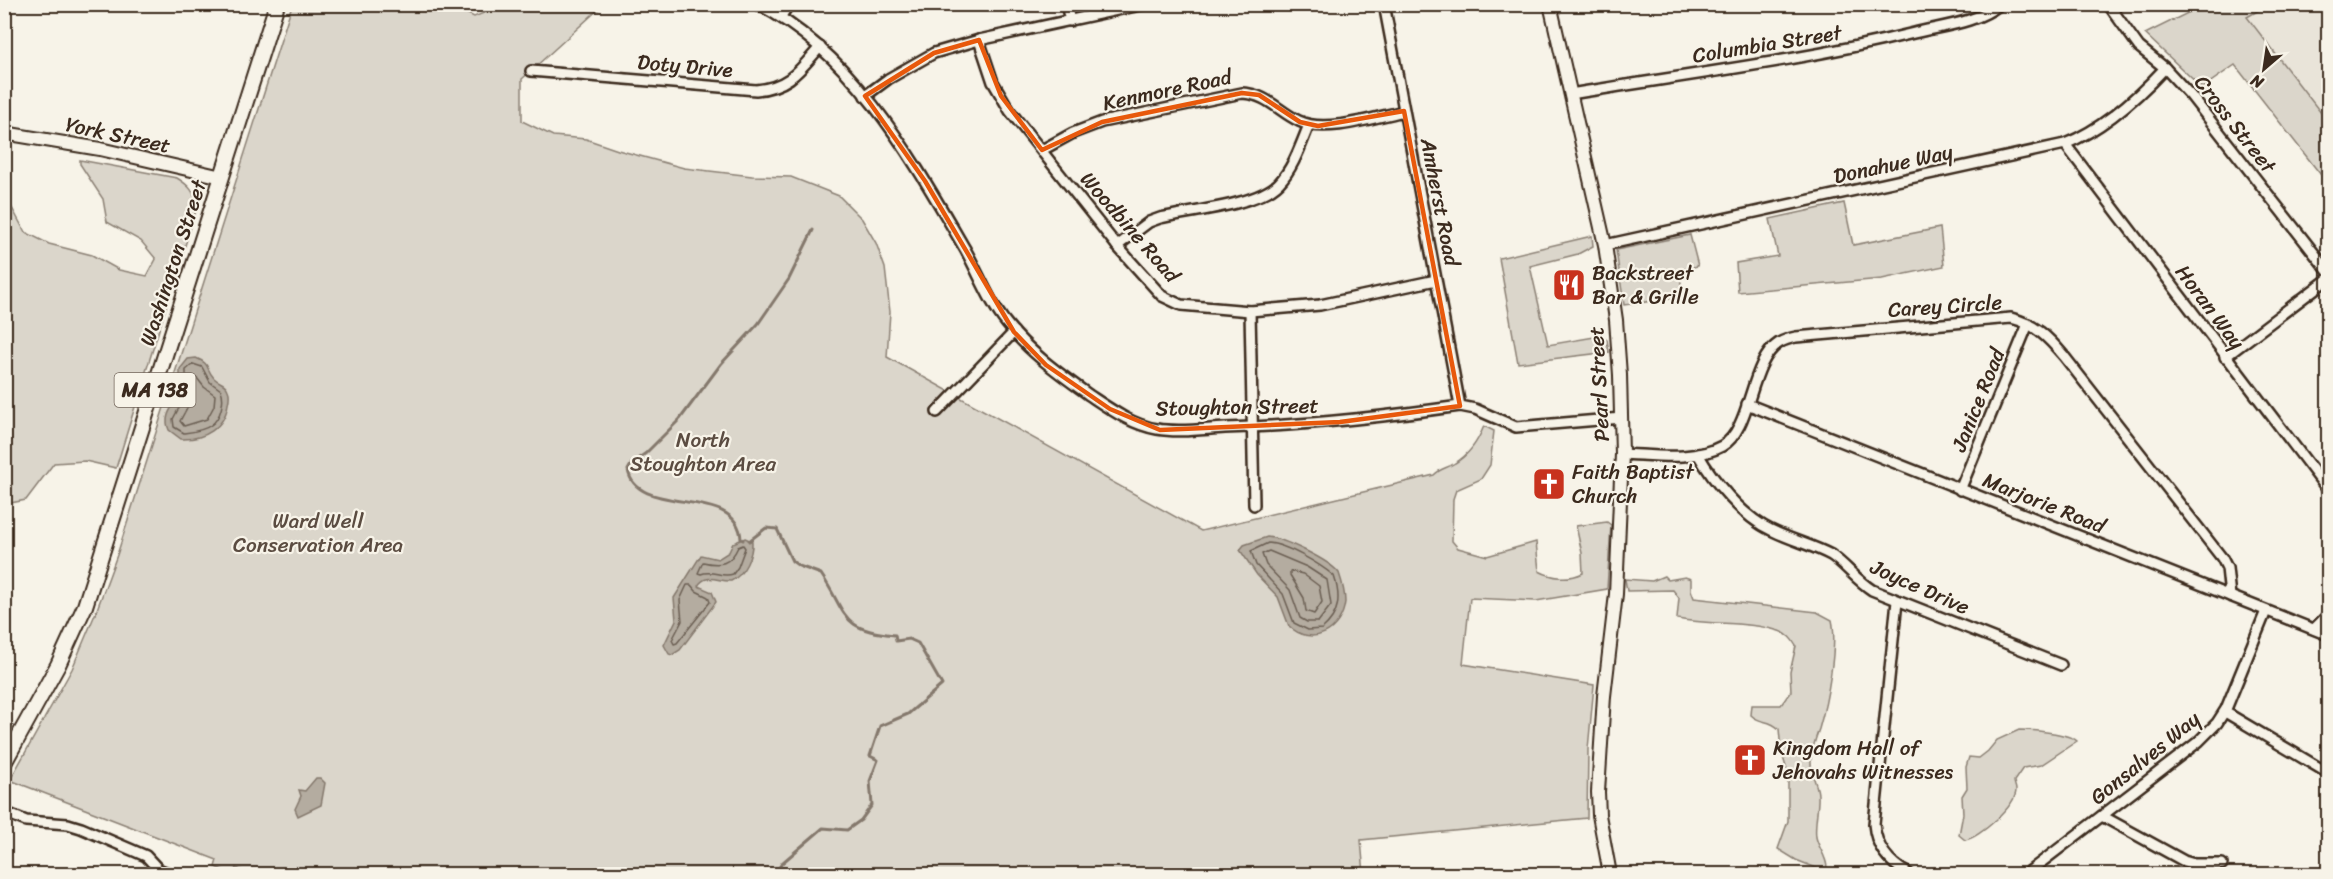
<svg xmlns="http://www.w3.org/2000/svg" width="2333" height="879" viewBox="0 0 2333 879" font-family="Sriracha,sans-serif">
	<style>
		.built { fill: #e9e4d9 }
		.green { fill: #dbd6cb; stroke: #8b8074; stroke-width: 1.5 }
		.water { fill: #b4aca0; stroke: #84786c; stroke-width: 1.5 }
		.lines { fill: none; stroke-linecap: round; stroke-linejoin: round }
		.shore { stroke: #6b5e52; stroke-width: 1.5 }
		.stream { stroke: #84786c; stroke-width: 3 }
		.street-casing { stroke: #3b2a1e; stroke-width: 14 }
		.secondary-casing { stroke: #3b2a1e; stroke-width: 16 }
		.primary-casing { stroke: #3b2a1e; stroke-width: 18 }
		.street { stroke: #f7f3e8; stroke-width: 9 }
		.secondary { stroke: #f7f3e8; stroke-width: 12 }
		.primary { stroke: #f7f3e8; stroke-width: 14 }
		.marked { fill: none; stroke: #e8590c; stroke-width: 4.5; stroke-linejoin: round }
		.labels { text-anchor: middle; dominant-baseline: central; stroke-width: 4.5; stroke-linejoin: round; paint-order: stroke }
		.shield { fill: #f7f3e8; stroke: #73665b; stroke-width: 1.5 }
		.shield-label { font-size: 20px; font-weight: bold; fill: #3b2a1e }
		.street-label { font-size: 21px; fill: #3b2a1e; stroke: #f7f3e8 }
		.poi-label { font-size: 21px; fill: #3b2a1e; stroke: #f7f3e8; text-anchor: start }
		.park-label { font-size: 21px; fill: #5b4c41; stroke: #f7f3e8 }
	</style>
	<rect width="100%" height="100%" fill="#f7f3e8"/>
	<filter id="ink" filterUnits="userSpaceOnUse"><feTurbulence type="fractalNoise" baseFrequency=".0167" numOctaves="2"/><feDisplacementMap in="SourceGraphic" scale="12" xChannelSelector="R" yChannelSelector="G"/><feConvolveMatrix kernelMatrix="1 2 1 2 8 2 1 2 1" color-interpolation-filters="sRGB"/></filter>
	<g filter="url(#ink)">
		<polygon class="built" points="2268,5 2328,5 2328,122 2247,17"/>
		<g class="green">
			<path d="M 292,5 L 450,5 L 474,17 L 494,9 L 497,5 L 603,5 L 522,79 L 522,121 L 553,136 L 586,139 L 618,150 L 684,168 L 752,176 L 791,177 L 839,196 L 862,219 L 876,243 L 885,268 L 890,312 L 887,357 L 1201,531 L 1434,475 C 1440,468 1448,468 1455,463 C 1469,455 1478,441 1484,426 L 1494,431 L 1490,465 L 1481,479 L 1456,490 L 1453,499 L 1452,541 L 1458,548 L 1487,556 L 1536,542 L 1539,571 C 1552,578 1569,580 1583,573 L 1582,553 L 1576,526 L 1607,522 L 1611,525 L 1607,589 L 1536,601 L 1470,598 L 1463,664 L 1594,685 L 1588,749 L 1587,818 L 1361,840 L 1364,874 L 248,874 L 248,873 L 236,868 L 233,874 L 215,867 L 217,860 L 10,780 L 72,669 L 96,612 L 117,555 Z"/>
			<polygon points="2199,5 2268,5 2247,17 2328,122 2328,184 2235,65 2202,88 2145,34 2200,7"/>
			<path d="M 80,160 L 177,178 C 190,186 195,192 197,207 L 116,468 L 85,461 L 54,463 L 26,500 L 5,504 L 5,195 L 25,232 L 49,244 L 92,255 L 119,270 L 147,276 L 156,259 L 141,241 L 107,222 L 103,199 L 80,164 Z"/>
			<polygon points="1844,203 1853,245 1940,228 1944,266 1882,279 1738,292 1736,263 1778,256 1770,219"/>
			<polygon points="1690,235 1698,266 1679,270 1683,297 1624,305 1616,250"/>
			<polygon points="1592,236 1593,246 1578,254 1530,266 1548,345 1600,336 1607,340 1609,352 1518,363 1499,258"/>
			<path d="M 1664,576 L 1668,580 L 1685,577 L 1691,579 L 1691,590 L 1694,598 L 1817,612 L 1832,620 C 1838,646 1827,702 1819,729 C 1815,740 1812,748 1811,760 C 1810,776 1818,784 1818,795 C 1819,808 1814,824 1816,837 C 1818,847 1826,856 1827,867 L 1824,871 L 1796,860 L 1778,849 L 1788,821 L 1788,774 L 1781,750 L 1779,729 C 1769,719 1760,724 1751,715 L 1752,705 L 1781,705 L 1791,691 L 1790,672 L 1796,646 C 1792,639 1788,634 1779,631 C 1749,621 1708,625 1677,619 L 1679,598 L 1673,590 L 1627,591 L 1625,579 L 1652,581 Z"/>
			<path d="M 2019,730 C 2032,730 2068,733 2077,741 L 2041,765 L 2023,768 L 2014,781 C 2014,784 2016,787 2016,790 C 2016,806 1979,838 1965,840 L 1959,835 L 1963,814 L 1962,796 L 1967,788 L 1966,767 L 1969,757 L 1979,758 L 1988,751 L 1997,740 Z"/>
		</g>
		<g class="water">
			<path d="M 196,358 C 211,364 205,368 214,378 C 219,383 226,383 228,390 C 230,394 229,400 228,404 C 225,428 204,440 181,439 L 169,430 C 164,419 169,411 175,402 L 174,385 L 180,376 L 180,369 L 188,359 Z"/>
			<path d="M 1267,537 C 1283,538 1329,560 1339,573 C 1342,582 1345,592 1345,602 C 1342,631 1312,648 1289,626 L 1278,597 L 1257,575 L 1240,550 L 1244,545 Z"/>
			<path d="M 745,538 L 752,541 C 753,555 744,575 731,581 C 719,582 706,572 698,586 L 712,592 L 716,602 L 680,650 L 672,655 L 669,654 L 664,645 L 676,620 L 674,598 L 701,555 L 718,559 L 729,552 L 733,543 Z"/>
			<polygon points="316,778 320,778 325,783 321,805 298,816 295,809 301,796 299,790 305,791"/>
		</g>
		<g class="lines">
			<g class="shore">
				<path d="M 193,364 L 202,367 L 210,382 L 221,390 C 225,400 221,418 211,425 C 205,430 192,432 184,433 L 174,427 L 173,419 L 181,404 L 180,389 L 186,379 L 186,370 Z"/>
				<polygon points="197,378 204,387 215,395 214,406 207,419 184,426 180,421 188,406 188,390 194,379"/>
				<path d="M 1268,543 C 1286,544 1320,564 1334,576 C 1341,597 1340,614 1322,629 L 1308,630 L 1294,623 L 1283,594 L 1256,565 L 1251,551 Z"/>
				<path d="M 743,545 L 745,548 L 738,567 L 733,574 C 721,578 712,569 701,574 L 698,573 L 703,562 C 720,566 730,565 738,547 Z"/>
				<polygon points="1269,551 1307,567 1327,580 1331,605 1318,622 1307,622 1300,618 1290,590 1266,565 1262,554"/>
				<polygon points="1290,571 1303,574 1319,586 1322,602 1314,614 1306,611 1304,598 1290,575"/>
				<polygon points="691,585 696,591 708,597 710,602 677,643 674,644 672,640 682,621 680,600 687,585"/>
			</g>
			<g class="stream">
				<path d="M 743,540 L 741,539 C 738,484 636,518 628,470 L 632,463 L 646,453 L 680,419 L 721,364 L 758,324 L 789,279 L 813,230"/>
				<path d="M 749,541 L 766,528 L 777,529 L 792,561 L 799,566 L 821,574 C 848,614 839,630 895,635 L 896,641 L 909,639 L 918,643 L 942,685 L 908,714 L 880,726 L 870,756 L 878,760 L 870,781 L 872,805 L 861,820 L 847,830 L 823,828 L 782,863 L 775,874"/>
			</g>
			<defs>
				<g id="street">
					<path d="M 757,4 C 855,54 912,158 965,249 C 979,274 989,302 1007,324 C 1030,353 1060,374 1089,395 C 1110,409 1132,425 1157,429 C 1179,433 1204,429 1225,428 C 1304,426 1382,417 1460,406 L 1475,409 L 1516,427 L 1622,418"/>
					<polyline points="1066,4 1070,21"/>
					<polyline points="1384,4 1460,406"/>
					<polyline points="2108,4 2139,47 2165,68 2191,96 2328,271"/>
					<polyline points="781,16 789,4"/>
					<polyline points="979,40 993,82 1010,111 1117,246 1162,296 1181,305 1250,311 1320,305 1436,280"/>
					<path d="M 531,71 L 756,90 C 789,87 799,71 820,47"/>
					<path d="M 1570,94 C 1685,75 1801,61 1914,33 C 1942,26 1977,23 2000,4"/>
					<polyline points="865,96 888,79 934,53 979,40 1145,4"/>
					<polyline points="2065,144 2328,490"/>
					<path d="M 1042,150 L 1073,133 L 1102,122 L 1242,93 C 1267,94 1278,111 1299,121 C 1324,134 1376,117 1404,111"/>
					<path d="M 1605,245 L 2065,144 C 2103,129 2138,97 2165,68"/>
					<path d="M 1117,246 L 1149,222 L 1160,218 C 1191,211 1258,205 1279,183 C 1294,167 1301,144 1309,125"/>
					<polyline points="1250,311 1254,505"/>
					<polyline points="2225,357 2328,279"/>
					<polyline points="1747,404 2328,635"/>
					<polyline points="937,412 1014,332"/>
					<path d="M 1622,454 C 1653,455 1693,462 1722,446 C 1752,429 1749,362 1779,343 C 1784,340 1791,338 1796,337 L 2011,318 C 2035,324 2048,337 2064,356 L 2222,558 L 2227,568 L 2230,596"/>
					<path d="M 1698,454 C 1713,481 1743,517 1771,530 C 1791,540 1812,545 1831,555 C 1846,565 1856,580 1872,590 L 2061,665"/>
					<polyline points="1960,490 2028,324"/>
					<path d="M 1897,601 L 1874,824 C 1876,848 1889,863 1909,874"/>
					<polyline points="2314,629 2328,615"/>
					<polyline points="2225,712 2328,773"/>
					<polyline points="4,812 26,821 68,824 81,828 146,856 158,869 171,874"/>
					<polyline points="2102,816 2184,861 2194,864 2222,864"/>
					<polyline points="2026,874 2198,742 2217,723 2226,709 2266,611"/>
				</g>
				<g id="secondary">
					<polyline points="1550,4 1605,245 1616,320 1620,375 1622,454 1616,594 1604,696 1598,792 1599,815 1610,874"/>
					<polyline points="4,133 100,149 222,177"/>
				</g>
				<polyline id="primary" points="4,763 58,665 85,606 277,4"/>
			</defs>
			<use href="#street" class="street-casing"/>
			<use href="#secondary" class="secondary-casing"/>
			<use href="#primary" class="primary-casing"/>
			<use href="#street" class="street"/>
			<use href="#secondary" class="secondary"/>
			<use href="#primary" class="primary"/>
		</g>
	</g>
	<path class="marked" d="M 979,40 L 1001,96 L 1042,150 L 1102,122 L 1242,93 L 1259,95 L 1300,122 L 1318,126 L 1404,111 L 1460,406 L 1340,422 L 1160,430 L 1110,409 L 1046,365 L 1014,332 L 925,181 L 865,96 L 934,53 Z"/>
	<defs>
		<symbol id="restaurant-square" viewBox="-11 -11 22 22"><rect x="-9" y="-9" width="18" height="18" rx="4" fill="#c8321e" stroke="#f7f3e8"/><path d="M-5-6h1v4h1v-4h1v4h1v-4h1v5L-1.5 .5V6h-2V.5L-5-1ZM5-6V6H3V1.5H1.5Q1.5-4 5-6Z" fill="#fff"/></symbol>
		<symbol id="church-square" viewBox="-11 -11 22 22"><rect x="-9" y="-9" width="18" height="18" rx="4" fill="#c8321e" stroke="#f7f3e8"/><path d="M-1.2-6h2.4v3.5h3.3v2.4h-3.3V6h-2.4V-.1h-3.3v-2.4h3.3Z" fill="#fff"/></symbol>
	</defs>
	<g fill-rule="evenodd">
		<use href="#restaurant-square" x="1550" y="266" width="38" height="38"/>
		<use href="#church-square" x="1530" y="465" width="38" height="38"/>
		<use href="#church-square" x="1731" y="741" width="38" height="38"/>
	</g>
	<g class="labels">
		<rect class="shield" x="114.5" y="373" width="81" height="34" rx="4.5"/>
		<g class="shield-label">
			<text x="155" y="390">MA 138</text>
		</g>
		<g class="street-label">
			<text transform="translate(1767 44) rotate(-9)">Columbia Street</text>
			<text transform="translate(685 66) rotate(5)">Doty Drive</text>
			<text transform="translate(1167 90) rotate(-12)">Kenmore Road</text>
			<text transform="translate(2235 124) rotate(52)">Cross Street</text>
			<text transform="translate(118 135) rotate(12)">York Street</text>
			<text transform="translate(1893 164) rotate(-12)">Donahue Way</text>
			<text transform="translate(1440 202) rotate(79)">Amherst Road</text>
			<text transform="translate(1130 227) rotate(49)">Woodbine Road</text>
			<text transform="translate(173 263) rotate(-72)">Washington Street</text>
			<text transform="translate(1945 306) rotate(-4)">Carey Circle</text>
			<text transform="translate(2210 307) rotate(53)">Horan Way</text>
			<text transform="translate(1599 384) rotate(-93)">Pearl Street</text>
			<text transform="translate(1978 400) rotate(-68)">Janice Road</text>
			<text transform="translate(1237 407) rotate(-1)">Stoughton Street</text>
			<text transform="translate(2044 503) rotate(22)">Marjorie Road</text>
			<text transform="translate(1920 587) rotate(24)">Joyce Drive</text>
			<text transform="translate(2145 758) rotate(-39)">Gonsalves Way</text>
		</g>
		<g class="poi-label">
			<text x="1592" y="273">Backstreet<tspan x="1592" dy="24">Bar &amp; Grille</tspan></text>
			<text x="1572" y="472">Faith Baptist<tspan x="1572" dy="24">Church</tspan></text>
			<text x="1773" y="748">Kingdom Hall of<tspan x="1773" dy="24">Jehovahs Witnesses</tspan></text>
		</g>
		<g class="park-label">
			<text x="703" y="440">North<tspan x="703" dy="24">Stoughton Area</tspan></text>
			<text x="318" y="521">Ward Well<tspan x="318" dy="24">Conservation Area</tspan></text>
		</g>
	</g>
	<rect width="2333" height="879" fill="none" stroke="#f7f3e8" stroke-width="24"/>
	<rect x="12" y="12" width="2309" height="855" fill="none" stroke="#3b2a1e" stroke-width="2" filter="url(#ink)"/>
	<g transform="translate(2264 69) rotate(209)" stroke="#f7f3e8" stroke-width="4.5" paint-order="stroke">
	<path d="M0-4.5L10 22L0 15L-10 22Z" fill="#3b2a1e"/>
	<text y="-9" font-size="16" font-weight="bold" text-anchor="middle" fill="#3b2a1e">N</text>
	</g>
</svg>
